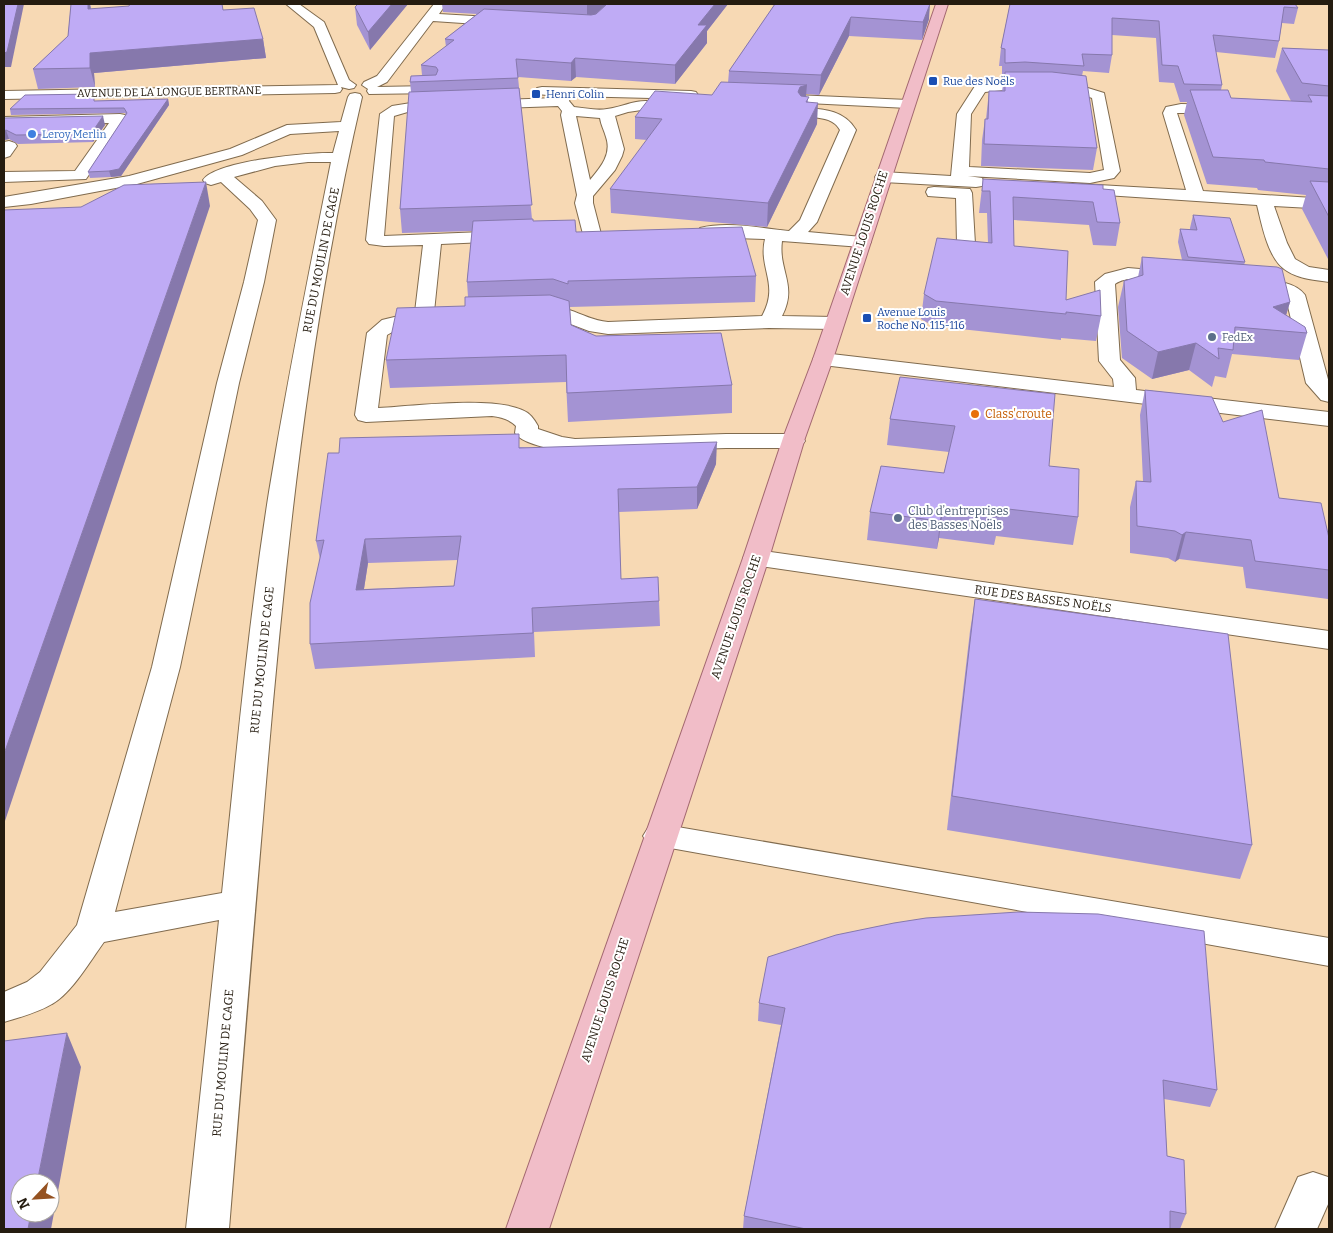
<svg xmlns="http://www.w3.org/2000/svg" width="1333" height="1233" viewBox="0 0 1333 1233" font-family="Bitter,serif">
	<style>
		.built { fill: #f7d9b4; fill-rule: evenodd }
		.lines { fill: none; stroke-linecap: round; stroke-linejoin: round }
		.minor-casing { stroke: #806b4e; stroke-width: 2 }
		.major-casing { stroke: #a36870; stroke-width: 2 }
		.minor { fill: #fff; fill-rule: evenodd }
		.major { fill: #f1bdc8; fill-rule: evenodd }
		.wall { fill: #a493d3; fill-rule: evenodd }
		.shaded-wall { fill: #8678ac }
		.building { fill: #bfabf5; stroke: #8678ac; fill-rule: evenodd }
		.transit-dot { fill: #1a4fb4; stroke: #fff; stroke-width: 2 }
		.shop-dot { fill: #3f7fe0; stroke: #fff; stroke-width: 2 }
		.service-dot { fill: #5c6f8a; stroke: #fff; stroke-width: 2 }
		.food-dot { fill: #e8710a; stroke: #fff; stroke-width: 2 }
		.labels { text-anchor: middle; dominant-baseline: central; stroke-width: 4; stroke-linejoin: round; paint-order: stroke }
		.far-transit-label { font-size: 11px; fill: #164399; stroke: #fff; text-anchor: start }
		.far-street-label { font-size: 11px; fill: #251c10; stroke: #fff }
		.far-shop-label { font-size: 11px; fill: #366cbe; stroke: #fff; text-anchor: start }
		.far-service-label { font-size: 11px; fill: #4e5e75; stroke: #fff; text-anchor: start }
		.street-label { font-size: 12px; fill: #251c10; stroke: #fff }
		.food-label { font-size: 12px; fill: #c56008; stroke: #fff; text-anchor: start }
		.service-label { font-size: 12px; fill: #4e5e75; stroke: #fff; text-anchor: start }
	</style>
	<rect width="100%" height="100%" fill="#fce3c4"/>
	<path class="built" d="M 4,4 L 1329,4 L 1329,1229 L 4,1229 ZM 20,1183 L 50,1183 L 50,1213 L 20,1213 Z"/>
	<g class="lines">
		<defs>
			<g id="minor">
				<polygon points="286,4 299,4 324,22 349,80 356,85 354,88 349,89 341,87 342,89 340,92 335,93 4,99 4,91 338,85 314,27"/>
				<polygon points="434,4 446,4 439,14 507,18 513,22 507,26 433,21 387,82 377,87 431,86 436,87 438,90 436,93 369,94 367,91 368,89 362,85 364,82 377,76"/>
				<path d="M 1022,81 L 1078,85 L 1104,93 L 1120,171 L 1114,178 L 1090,183 L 968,176 L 982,178 L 984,182 L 982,186 L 976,187 L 883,182 L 877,180 L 875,177 L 877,174 L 883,172 L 951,176 L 957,114 L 975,86 L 990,83 ZM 1004,90 C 1030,90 1069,87 1092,98 L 1104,170 L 1090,173 L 969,167 L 971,114 L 985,92 Z"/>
				<path d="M 542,87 L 691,91 L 696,92 L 698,95 L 696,98 L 691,99 L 571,96 L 569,101 L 574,107 C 585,108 597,111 607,109 C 623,107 638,98 655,102 L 657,105 L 655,108 L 628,112 L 615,116 L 624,149 L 622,156 L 615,170 L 593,196 L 593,203 L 601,234 L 598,238 L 592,239 L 586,238 L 583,234 L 575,203 L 577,195 L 561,115 L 562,111 L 558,106 L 411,111 L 394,116 L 384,236 L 508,231 L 514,232 L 517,236 L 514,240 L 508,241 L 441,244 L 434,312 L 439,317 L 436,321 L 405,325 L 387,335 L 378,408 C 414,406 492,396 522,410 C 530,413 534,419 538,426 L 538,429 L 562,437 L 575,439 L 726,434 L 793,434 L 801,436 L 805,441 L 801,446 L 793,448 L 726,448 L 575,453 C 560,451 523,445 515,433 L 516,426 C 509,419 501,417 492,416 L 366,422 L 358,420 L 355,415 L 367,333 L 382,320 L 415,312 L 423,245 L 384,246 L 369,244 L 366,240 L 380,114 L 392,106 L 411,103 L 556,98 L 557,96 L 537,94 L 535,91 L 537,88 ZM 576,116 L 600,118 C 601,125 604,130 606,137 C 612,154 601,167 590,180 Z"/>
				<path d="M 355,93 L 360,94 L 362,97 C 307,334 283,576 263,818 C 251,955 240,1092 229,1229 L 186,1229 L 219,920 L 104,942 C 90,961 72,993 52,1004 C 37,1013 20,1017 4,1022 L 4,992 L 27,982 L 40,972 L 77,925 L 152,667 L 217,383 L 244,282 L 258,220 L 250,209 L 221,182 L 211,185 L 205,183 L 203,180 C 216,161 309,152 333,153 L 339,131 L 290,134 L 242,155 L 137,184 L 31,204 L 4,207 L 4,197 L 129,176 L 230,149 L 287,125 L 341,122 L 348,97 L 350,94 ZM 308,162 L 331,162 C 309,272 287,381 269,492 C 248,625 236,759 222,893 L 115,912 L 180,667 L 239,383 L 264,282 L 276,220 L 262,201 L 234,177 L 275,166 Z"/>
				<polygon points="772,94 908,100 913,101 915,104 913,107 908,108 767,101 765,98 767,95"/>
				<path d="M 1181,104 L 1224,105 L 1229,106 L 1231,109 L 1229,112 L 1224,113 L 1177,113 L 1203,191 L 1329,199 L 1329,209 L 1274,206 L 1287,243 L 1295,259 L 1309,267 L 1329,270 L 1329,282 C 1316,280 1299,279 1287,271 C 1268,260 1262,225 1257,205 L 1075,193 L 1073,189 L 1075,185 L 1081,184 L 1186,190 L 1163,113 L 1166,107 Z"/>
				<path d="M 805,108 C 825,109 845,111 856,130 L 817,222 L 808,232 L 862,237 L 868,238 L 871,242 L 868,246 L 862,247 L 782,241 C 778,271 798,285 782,316 L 834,317 L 841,319 L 844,323 L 841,327 L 834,329 L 769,328 L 608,334 L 589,331 L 560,320 L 525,318 L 522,314 L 525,310 C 538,307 557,306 569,310 C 582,314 594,321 608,322 L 762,316 C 780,284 758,269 765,239 L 706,237 L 700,236 L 697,232 L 700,228 C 727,221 761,228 789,231 L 800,220 L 840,130 C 832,115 814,119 800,115 L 798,112 L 800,109 Z"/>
				<polygon points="120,114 125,115 127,118 86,179 4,182 4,172 75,171 109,123 4,125 4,117"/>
				<polygon points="9,141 15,143 17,146 10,156 4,158 4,142"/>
				<polygon points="934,187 970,189 972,193 975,244 972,248 966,249 960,248 957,244 956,198 928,196 926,192 928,188"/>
				<path d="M 1128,268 L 1175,272 L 1182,274 L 1184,278 L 1182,282 C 1161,287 1134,271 1115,284 L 1120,360 L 1135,378 L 1136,390 L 1329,412 L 1329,426 L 823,365 L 816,363 L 813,359 L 816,355 L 823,353 L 1114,387 L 1113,379 L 1099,361 L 1095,282 L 1105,274 Z"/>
				<path d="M 1250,278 C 1267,280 1294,280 1305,295 L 1329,383 L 1329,402 L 1321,400 L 1306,383 L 1286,298 L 1271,291 L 1243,288 L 1240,284 L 1243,280 Z"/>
				<polygon points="756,550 1329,631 1329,649 747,564 743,558 747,552"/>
				<polygon points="660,824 1329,938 1329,966 648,844 643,836 648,828"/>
				<polygon points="1313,1172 1328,1177 1329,1180 1329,1202 1317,1229 1275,1229 1298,1177"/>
			</g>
			<polygon id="major" points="936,4 948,4 833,359 805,438 769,558 549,1229 506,1229 743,558 783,438 813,359"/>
		</defs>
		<use href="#minor" class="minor-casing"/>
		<use href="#major" class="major-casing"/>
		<use href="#minor" class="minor"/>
		<use href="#major" class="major"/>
	</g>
	<g class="wall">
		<polygon points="71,4 90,4 91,9 223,10 263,39 266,58 94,73 95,87 38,89 33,69 68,36"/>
		<polygon points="408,4 370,50 357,25 355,7"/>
		<polygon points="442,4 728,4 707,31 707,43 675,84 576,77 571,81 518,77 532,219 533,221 576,232 756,276 755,302 570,307 571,325 596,336 732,385 732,413 568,422 566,382 390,388 386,360 465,306 468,297 467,282 472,231 402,233 400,209 411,92 410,82 422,75 421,65 446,47 445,39 477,14 443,12"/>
		<polygon points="775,4 929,19 922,40 849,36 819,95 806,94 806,96 817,124 767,227 611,213 610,189 647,140 635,139 635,117 712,95 728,83 729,71"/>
		<polygon points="1010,4 1295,4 1298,8 1294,24 1282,23 1279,41 1275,58 1216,52 1222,85 1221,90 1231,98 1291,101 1276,71 1282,48 1329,50 1329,259 1328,259 1302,209 1306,195 1258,190 1257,188 1207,184 1184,115 1187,102 1180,102 1174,83 1159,82 1156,38 1112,35 1112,55 1109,73 1083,71 1082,76 1097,148 1093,170 981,166 982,140 985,119 986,119 989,91 1002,91 1004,80 1002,80 1002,66 999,66 1001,48"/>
		<polygon points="168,99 169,105 121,176 111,177 90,178 88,172 126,115 125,113 11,115 10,109 96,101"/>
		<polygon points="4,118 105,125 93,142 18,144 9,139 4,140"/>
		<polygon points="983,179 1103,189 1120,223 1116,246 1093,245 1089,225 1014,220 1014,246 1066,300 1101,316 1096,341 1061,338 1061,340 933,326 921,319 924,294 988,243 987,213 979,213"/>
		<polygon points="1193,215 1245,262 1244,265 1290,302 1286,315 1307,333 1299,360 1232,354 1226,378 1215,376 1212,387 1189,370 1152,379 1122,358 1118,307 1124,281 1138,277 1142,257 1182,260 1178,242 1180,229 1190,229 1190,228"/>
		<polygon points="900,377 1049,466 1078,517 1073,545 996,536 994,545 939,538 937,549 867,540 870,512 944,473 949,452 887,445 890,419"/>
		<polygon points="1145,390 1223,422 1279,498 1329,538 1329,594 1328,599 1246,588 1243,567 1179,559 1175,562 1168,558 1130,553 1130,507 1136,481 1143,481 1140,415"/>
		<path d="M 520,447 L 716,464 L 697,509 L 619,512 L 621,579 L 659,601 L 660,626 L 534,632 L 535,657 L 315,669 L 310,644 L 320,559 L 316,541 ZM 458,560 L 454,586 L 364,589 L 368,563 Z"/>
		<polygon points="975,599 1252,845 1240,879 947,830 970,631"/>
		<polygon points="759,1003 1217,1090 1210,1107 1164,1099 1167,1156 1186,1214 1180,1229 743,1229 744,1216 781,1025 758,1021"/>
	</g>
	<g class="shaded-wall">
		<polygon points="18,4 24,4 11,67 4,67 4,53"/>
		<polygon points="88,4 90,4 91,10 88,9"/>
		<polygon points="392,4 408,4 370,50 368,32"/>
		<polygon points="587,4 607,4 587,21"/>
		<polygon points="715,4 728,4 707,31 707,43 675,84 675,65 698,25"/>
		<polygon points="930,4 929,19 922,40 923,22"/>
		<polygon points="851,17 849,36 819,95 821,75"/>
		<polygon points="263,39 266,58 94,73 95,87 90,68 90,53"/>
		<polygon points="575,58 576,77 571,81 571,63"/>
		<polygon points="807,85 805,106 798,92 800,87"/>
		<polygon points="168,99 169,105 121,176 111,177 109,171"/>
		<polygon points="818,103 817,124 767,227 768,203"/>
		<polygon points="103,116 105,125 93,142 91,134"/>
		<polygon points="6,130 9,139 4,140 4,131"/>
		<polygon points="206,182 210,206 4,824 4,754"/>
		<polygon points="1290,302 1282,329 1273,307"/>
		<polygon points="1196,343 1189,370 1152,379 1158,352"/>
		<polygon points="717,442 716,464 697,509 697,487"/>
		<polygon points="943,510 939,538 937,549 940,521"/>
		<polygon points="1186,532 1179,559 1175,562 1182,535"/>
		<polygon points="365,539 368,563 360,614 356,590"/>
		<polygon points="67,1033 81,1067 51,1229 28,1229 31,1213 50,1213 50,1183 37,1183"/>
	</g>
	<g class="building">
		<polygon points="4,4 18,4 7,52 4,53"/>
		<polygon points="71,4 88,4 88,9 129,6 130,4 222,4 223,10 254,8 263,39 90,53 90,68 33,69 68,36"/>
		<polygon points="358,4 392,4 368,32 355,7"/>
		<polygon points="607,4 715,4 698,25 707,25 675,65 575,58 571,63 516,59 518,78 410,82 411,76 436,75 438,70 436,67 421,65 454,40 445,39 484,9 591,15 596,14"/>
		<polygon points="775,4 930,4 923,22 851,17 821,75 729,71"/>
		<polygon points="1010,4 1295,4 1298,8 1284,7 1279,41 1213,35 1222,85 1184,84 1178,66 1162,65 1159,21 1112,18 1112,55 1082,54 1084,66 1025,62 1005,63 1005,49 1001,48"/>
		<polygon points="1282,48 1329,50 1329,86 1302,83"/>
		<polygon points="1005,72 1052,72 1086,76 1097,148 984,144 985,119 988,119 989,91 1005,91"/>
		<polygon points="721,82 807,85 800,87 798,92 801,96 809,97 806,102 818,103 768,203 610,189 662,119 635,117 655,91 712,95"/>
		<polygon points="519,88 532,205 400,209 409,92"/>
		<polygon points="1190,90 1228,90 1231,98 1312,102 1308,95 1329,96 1329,169 1265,162 1264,160 1213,157"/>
		<polygon points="94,94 94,101 168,99 119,169 109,171 88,172 127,113 124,108 10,109 25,95"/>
		<polygon points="103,116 91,134 16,135 6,130 4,131 4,118"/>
		<polygon points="983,179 1103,185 1103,189 1114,190 1120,223 1097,222 1093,202 1013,197 1014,246 1068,251 1066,300 1100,290 1101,316 1066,312 1066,314 936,301 924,294 937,238 992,243 990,191 982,191"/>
		<polygon points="1310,181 1329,182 1329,217"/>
		<polygon points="206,182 4,754 4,210 81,207 124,185"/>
		<polygon points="1193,215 1230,218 1245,262 1188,257 1180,229 1197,230"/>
		<polygon points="533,219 533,221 575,220 576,232 742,227 756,276 568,281 568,284 553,279 467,282 473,221"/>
		<polygon points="1142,257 1277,267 1282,269 1290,302 1273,307 1305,327 1307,333 1235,327 1233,350 1218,348 1219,359 1196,343 1158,352 1127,331 1124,281 1143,275"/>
		<polygon points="550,295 569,301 571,325 596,336 721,333 732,385 567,393 566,355 386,360 397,308 465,306 465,297"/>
		<polygon points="900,377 1055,394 1049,466 1079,469 1078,517 999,508 999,517 943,510 940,521 870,512 881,466 944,473 955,426 890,419"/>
		<polygon points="1145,390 1212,397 1223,422 1262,410 1279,498 1321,503 1329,538 1329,570 1255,561 1251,540 1186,532 1182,535 1175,531 1137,526 1136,481 1151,482"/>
		<path d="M 519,434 L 519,448 L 717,442 L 697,487 L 618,489 L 621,579 L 658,577 L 659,601 L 532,608 L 533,633 L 310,644 L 310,603 L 324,540 L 316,541 L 328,453 L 339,453 L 340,438 ZM 461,536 L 454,586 L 356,590 L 365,539 Z"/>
		<polygon points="975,599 1228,634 1252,845 952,796"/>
		<polygon points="1018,912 1098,914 1204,931 1217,1090 1163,1080 1167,1156 1184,1160 1186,1214 1170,1211 1170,1229 806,1229 744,1216 785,1008 759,1003 768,957 836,935 894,923 926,918"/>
		<polygon points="67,1033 37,1183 20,1183 20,1213 31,1213 28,1229 4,1229 4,1041"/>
	</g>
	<g class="transit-dot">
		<rect x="928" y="76" width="10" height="10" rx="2.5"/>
		<rect x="531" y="89" width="10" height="10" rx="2.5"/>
		<rect x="862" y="313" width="10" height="10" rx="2.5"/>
	</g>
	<circle class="shop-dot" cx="32" cy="134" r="5"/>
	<g class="service-dot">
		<circle cx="1212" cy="337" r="5"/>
		<circle cx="898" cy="518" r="5"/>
	</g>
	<circle class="food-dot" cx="975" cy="414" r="5"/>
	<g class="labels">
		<g class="far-transit-label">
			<text x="943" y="81">Rue des Noëls</text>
			<text x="546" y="94">Henri Colin</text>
			<text x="877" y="312">Avenue Louis<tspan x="877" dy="13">Roche No. 115-116</tspan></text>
		</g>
		<g class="far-street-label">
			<text transform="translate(169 92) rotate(-1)">AVENUE DE LA LONGUE BERTRANE</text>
		</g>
		<g class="far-shop-label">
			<text x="42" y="134">Leroy Merlin</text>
		</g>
		<g class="far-service-label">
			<text x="1222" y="337">FedEx</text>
		</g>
		<g class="street-label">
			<text transform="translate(864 233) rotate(-72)">AVENUE LOUIS ROCHE</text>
			<text transform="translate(321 260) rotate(-79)">RUE DU MOULIN DE CAGE</text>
			<text transform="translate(1043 599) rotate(8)">RUE DES BASSES NOËLS</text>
			<text transform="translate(736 617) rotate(-71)">AVENUE LOUIS ROCHE</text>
			<text transform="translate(262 660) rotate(-84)">RUE DU MOULIN DE CAGE</text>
			<text transform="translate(605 1000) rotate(-72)">AVENUE LOUIS ROCHE</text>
			<text transform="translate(223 1063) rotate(-85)">RUE DU MOULIN DE CAGE</text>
		</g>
		<g class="food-label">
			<text x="985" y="414">Class'croute</text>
		</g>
		<g class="service-label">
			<text x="908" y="511">Club d’entreprises<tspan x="908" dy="14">des Basses Noëls</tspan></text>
		</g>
	</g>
	<rect width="1333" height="1233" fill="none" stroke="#251c10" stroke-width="10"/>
	<g transform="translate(35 1198) rotate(245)"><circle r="24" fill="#ffffff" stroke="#a8a49f"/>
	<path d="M0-4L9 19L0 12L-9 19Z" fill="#955221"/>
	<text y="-8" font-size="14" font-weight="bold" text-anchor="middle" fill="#251c10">N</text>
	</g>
</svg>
